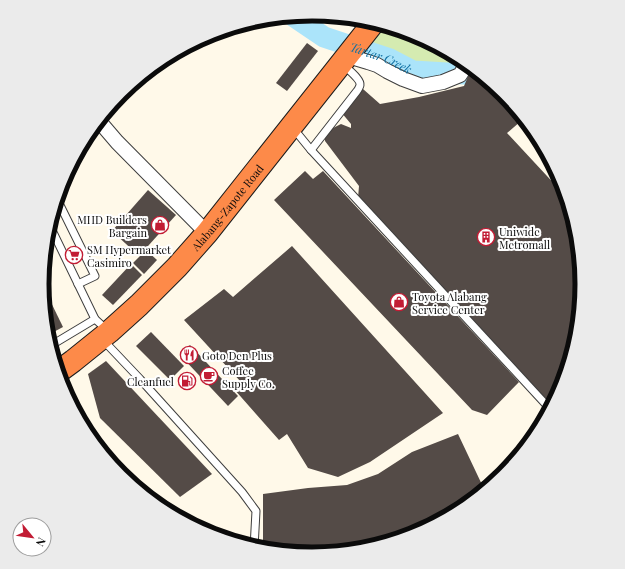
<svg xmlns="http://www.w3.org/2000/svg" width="625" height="569" viewBox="0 0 625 569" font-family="'Playfair Display',serif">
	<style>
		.green { fill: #d5ebb1 }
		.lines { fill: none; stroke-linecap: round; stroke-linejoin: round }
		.river { stroke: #abe4fa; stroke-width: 21 }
		.building { fill: #544b47 }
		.lane-casing { stroke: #3e3e3e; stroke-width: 9 }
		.street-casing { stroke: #3e3e3e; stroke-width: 16 }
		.highway-casing { stroke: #1c1c1c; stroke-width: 24 }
		.lane { stroke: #fff; stroke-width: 7 }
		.street { stroke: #fff; stroke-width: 14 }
		.highway { stroke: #fd8a49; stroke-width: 22 }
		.labels { text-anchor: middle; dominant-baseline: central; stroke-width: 4; stroke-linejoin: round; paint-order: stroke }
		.street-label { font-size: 11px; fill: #0b0b0b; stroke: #fff }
		.poi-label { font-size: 11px; fill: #0b0b0b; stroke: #fff; text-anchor: start }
		.water-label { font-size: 12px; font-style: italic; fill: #0f70a3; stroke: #fff }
		.rim { fill: none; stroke: #0b0b0b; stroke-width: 5 }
	</style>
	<rect width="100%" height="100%" fill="#fff9e9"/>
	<polygon class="green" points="386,26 416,35 458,57 456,64 428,72 418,69 371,45"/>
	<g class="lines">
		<g class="river">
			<path id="s1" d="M 293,16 L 324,37 L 390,59 L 413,71 L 464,74 L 468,65"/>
			<polyline points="562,180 565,192 566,193"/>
		</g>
	</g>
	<g class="building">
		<polygon points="307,43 318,51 287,91 276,83"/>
		<polygon points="472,67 502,92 501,100 521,121 507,133 560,190 575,235 579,239 583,285 578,337 562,388 552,407 358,198 359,186 325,141 325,137 331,127 333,128 341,124 351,128 351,124 341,112 363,89 380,104 419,97 464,86"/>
		<polygon points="305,171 313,179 323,171 519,382 487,415 472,410 274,200"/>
		<polygon points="148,190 176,215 139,256 112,231"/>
		<polygon points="292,246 443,413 370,462 338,477 308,468 287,434 279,440 234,389 241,382 184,320 224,289 233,297"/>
		<polygon points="146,250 157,260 144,274 133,263"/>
		<polygon points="131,264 142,275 113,305 102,295"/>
		<polygon points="42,284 63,327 48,335 47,333"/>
		<polygon points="151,332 184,366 170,380 136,346"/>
		<polygon points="190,345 238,396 228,406 180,355"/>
		<polygon points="106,361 212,474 180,497 100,418 88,374"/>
		<polygon points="77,415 78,415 100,448 99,449 87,435"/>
		<polygon points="458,434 485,491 463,510 416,534 365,550 312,555 263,550 263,494 308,488 347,485 378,474 412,452"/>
	</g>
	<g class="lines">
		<defs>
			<g id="lane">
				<polyline points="293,128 311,150 551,410"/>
				<path d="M 311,150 L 357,91 C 358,90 360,86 360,85 C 361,79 347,69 343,64"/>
				<polyline points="57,199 95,276 78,284"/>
				<polyline points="49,224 95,319 107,330"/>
				<polyline points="103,340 140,379 242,492 256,511 254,548"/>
				<polyline points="50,346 95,319"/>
			</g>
			<g id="street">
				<polyline points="348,56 368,62 377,65 387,71 403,79 422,86 443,82 460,75 465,67 466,62"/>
				<polyline points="99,121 117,142 207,233"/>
			</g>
			<g id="highway">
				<path id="s2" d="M 58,372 L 73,361 L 109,332 L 139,305 L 177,267 L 207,233 L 374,22"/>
			</g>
		</defs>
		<use href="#lane" class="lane-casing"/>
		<use href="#street" class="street-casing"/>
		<use href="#highway" class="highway-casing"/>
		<use href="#lane" class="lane"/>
		<use href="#street" class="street"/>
		<use href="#highway" class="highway"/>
	</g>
	<defs>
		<symbol id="shop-ring" viewBox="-11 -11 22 22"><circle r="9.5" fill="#fff" stroke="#c21c34" stroke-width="1.5"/><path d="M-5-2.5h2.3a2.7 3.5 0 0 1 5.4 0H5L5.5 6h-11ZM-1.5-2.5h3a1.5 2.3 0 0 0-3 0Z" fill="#c21c34"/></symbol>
		<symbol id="building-ring" viewBox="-11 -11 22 22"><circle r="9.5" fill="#fff" stroke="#c21c34" stroke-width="1.5"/><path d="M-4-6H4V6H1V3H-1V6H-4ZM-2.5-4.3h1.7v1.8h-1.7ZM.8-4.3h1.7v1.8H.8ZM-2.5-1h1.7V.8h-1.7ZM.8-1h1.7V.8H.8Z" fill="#c21c34"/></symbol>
		<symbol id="supermarket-ring" viewBox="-11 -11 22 22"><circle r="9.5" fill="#fff" stroke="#c21c34" stroke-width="1.5"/><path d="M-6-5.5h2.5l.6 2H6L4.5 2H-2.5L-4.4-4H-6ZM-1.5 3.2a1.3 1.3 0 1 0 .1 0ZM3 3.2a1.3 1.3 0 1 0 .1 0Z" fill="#c21c34"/></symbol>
		<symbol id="restaurant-ring" viewBox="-11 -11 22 22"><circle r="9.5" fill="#fff" stroke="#c21c34" stroke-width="1.5"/><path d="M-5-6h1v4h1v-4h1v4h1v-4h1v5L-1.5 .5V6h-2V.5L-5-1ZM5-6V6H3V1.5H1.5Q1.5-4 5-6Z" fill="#c21c34"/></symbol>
		<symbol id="cafe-ring" viewBox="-11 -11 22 22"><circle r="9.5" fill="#fff" stroke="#c21c34" stroke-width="1.5"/><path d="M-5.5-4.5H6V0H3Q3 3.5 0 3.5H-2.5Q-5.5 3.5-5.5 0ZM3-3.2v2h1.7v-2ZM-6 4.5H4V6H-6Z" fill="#c21c34"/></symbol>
		<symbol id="fuel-ring" viewBox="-11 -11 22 22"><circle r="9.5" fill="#fff" stroke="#c21c34" stroke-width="1.5"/><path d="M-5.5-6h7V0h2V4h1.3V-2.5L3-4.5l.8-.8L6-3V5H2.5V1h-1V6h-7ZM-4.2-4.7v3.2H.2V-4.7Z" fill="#c21c34"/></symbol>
	</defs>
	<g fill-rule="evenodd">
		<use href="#shop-ring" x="150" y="215" width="20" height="20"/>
		<use href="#building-ring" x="476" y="227" width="20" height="20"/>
		<use href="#supermarket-ring" x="64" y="245" width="20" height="20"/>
		<use href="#shop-ring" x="389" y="292" width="20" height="20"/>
		<use href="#restaurant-ring" x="179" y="345" width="20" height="20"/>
		<use href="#cafe-ring" x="199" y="366" width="20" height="20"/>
		<use href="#fuel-ring" x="177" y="371" width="20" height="20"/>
	</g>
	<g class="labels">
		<g class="street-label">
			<text stroke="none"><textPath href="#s2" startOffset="237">Alabang-Zapote Road</textPath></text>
		</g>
		<g class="poi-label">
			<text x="147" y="219" text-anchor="end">MHD Builders<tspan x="147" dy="13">Bargain</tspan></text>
			<text x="499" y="231">Uniwide<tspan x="499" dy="13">Metromall</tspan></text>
			<text x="87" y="249">SM Hypermarket<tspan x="87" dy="13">Casimiro</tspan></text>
			<text x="412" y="296">Toyota Alabang<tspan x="412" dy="13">Service Center</tspan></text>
			<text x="202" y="355">Goto Den Plus</text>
			<text x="222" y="370">Coffee<tspan x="222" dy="13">Supply Co.</tspan></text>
			<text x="174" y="381" text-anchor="end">Cleanfuel</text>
		</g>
		<g class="water-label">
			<text stroke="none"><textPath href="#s1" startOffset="98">Tartar Creek</textPath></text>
		</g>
	</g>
	<path d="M0 0H625V569H0ZM49 284a263 263 0 1 1 526 0a263 263 0 1 1-526 0Z" fill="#ebebeb" fill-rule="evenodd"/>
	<path class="rim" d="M49 284a263 263 0 1 1 526 0a263 263 0 1 1-526 0Z"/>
	<g transform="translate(32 537) rotate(119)"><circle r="19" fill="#ffffff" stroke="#9d9d9d"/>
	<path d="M0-3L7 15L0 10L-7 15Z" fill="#c21c34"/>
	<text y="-6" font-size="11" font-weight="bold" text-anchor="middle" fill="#0b0b0b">N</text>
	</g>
</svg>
